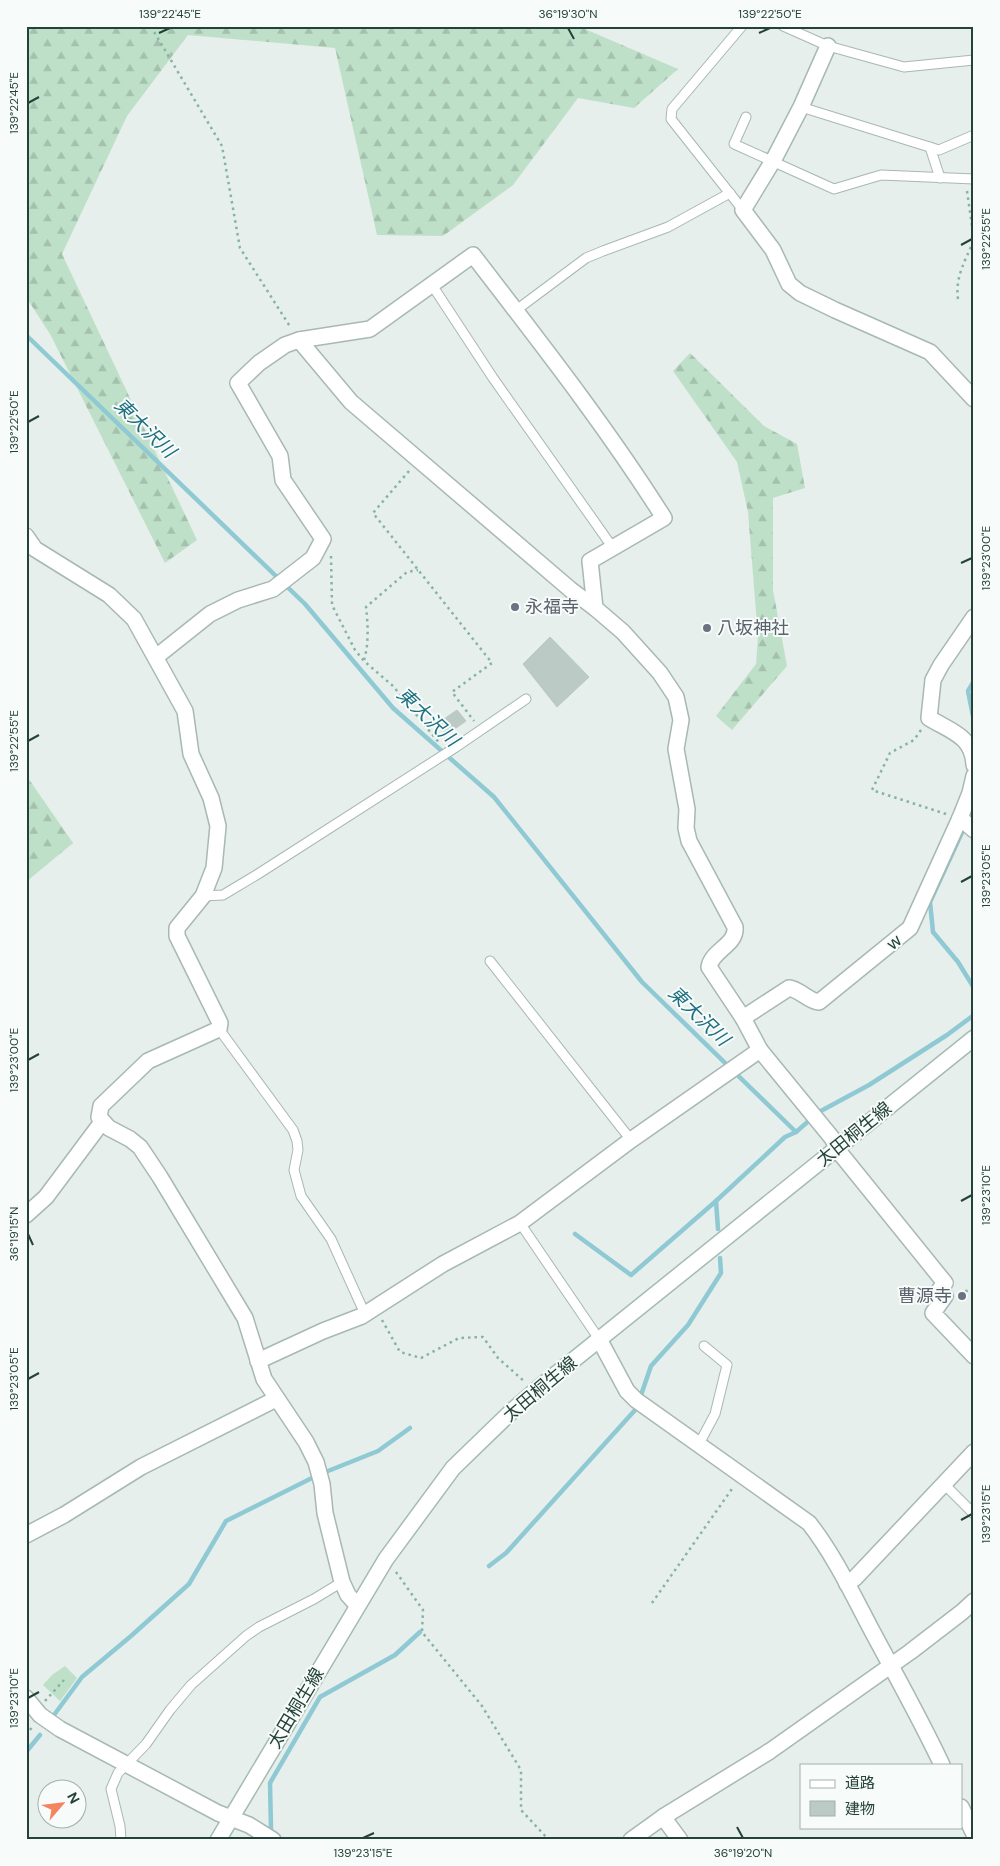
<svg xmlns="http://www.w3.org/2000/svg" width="1000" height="1866" viewBox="0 0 1000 1866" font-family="'DM Sans','Noto Sans JP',sans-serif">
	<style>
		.forest { fill: url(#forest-firs) }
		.park { fill: #bfe0c8 }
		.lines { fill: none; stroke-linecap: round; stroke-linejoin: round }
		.stream { stroke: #8ec9d4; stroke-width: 4.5 }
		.building { fill: #bbcac4; stroke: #b8c9c2 }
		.service-casing { stroke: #a8b8b2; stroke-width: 11 }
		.minor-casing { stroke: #a8b8b2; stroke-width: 18 }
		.secondary-casing { stroke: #a4bbb3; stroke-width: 18 }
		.path { stroke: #86b3a5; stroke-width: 2.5; stroke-dasharray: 2.5 4; stroke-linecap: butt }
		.service { stroke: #fff; stroke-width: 9 }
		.minor { stroke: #fff; stroke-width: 15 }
		.secondary { stroke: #fff; stroke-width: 15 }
		.ticks { fill: none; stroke: #24423a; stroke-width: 2 }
		.worship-dot { fill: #6b7280; stroke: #f7fbf9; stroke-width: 2 }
		.labels { text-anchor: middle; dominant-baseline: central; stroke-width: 4; stroke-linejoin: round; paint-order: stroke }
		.worship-label { font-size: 18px; fill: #5b616d; stroke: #f7fbf9; text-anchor: start }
		.street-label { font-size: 18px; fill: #24423a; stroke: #f7fbf9 }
		.water-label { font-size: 19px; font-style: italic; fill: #1c6f80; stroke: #f7fbf9 }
		.neatline { fill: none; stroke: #24423a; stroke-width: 2 }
		.ticks-label { font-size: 12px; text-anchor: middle; fill: #24423a }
	</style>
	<defs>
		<pattern id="forest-firs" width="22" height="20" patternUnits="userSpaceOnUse" patternTransform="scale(1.25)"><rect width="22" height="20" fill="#bfe0c8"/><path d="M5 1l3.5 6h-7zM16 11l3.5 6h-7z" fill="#a4c1ad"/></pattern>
	</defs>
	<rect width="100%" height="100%" fill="#e6efeb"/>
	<g class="forest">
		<polygon points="26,26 578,26 678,69 634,108 578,98 513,185 443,236 377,235 335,48 188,35 127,116 62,254 197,540 165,563 50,334 26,297"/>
		<polygon points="690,353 764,426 797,444 805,488 773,498 773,590 787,666 732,730 716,716 756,664 758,637 748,512 737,462 673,371"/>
		<polygon points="26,775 73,843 26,882"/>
	</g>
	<polygon class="park" points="65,1666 77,1678 60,1701 43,1685 52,1675"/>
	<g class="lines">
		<g class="stream">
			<polyline points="26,335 305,604 393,708 494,797 642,982 796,1132"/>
			<polyline points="974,681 968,691 974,721"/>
			<polyline points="964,828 930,902 933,932 958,962 974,988"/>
			<polyline points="718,1229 716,1201 785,1137 796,1132 819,1112 869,1085 947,1035 974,1015"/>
			<polyline points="575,1234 631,1275 716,1201"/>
			<polyline points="640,1398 651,1366 688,1325 721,1273 720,1258"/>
			<polyline points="323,1473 378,1451 410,1428"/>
			<polyline points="489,1566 506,1553 636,1409 637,1405"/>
			<polyline points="54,1715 82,1677 131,1636 189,1584 226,1521 316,1476"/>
			<polyline points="26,1752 40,1735"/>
			<polyline points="270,1836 271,1829 270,1783 320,1697 395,1655 420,1632"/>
		</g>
	</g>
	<g class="building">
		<polygon points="550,637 589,677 557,707 523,664"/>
		<polygon points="457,710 466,721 446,735 437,724"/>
	</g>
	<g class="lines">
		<defs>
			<g id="service">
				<polyline points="742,26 672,109 671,119 743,210"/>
				<polyline points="783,26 828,46 904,67 974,60"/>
				<polyline points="801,107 939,150 974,135"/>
				<polyline points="746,117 734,144 834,189 881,175 974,179"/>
				<polyline points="930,147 940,178"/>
				<polyline points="432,285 493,378 613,548"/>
				<polyline points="515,311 586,258 603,251 668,227 730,193"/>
				<polyline points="203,896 223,895 258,874 456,747 526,699"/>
				<polyline points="490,961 631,1140"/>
				<polyline points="219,1029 293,1130 297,1141 298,1150 294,1170 301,1196 331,1239 365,1314"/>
				<polyline points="520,1223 599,1339"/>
				<polyline points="699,1444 715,1414 727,1365 704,1346"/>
				<polyline points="943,1483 974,1514"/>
				<polyline points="121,1840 120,1826 111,1789 118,1773 146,1744 170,1710 191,1685 246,1636 259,1627 314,1599 342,1582"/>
			</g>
			<g id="minor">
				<polyline points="828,46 801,107 774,159 743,210 773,250 789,284 800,293 835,310 930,352 974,399"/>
				<polyline points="299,340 351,402 571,590 595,608"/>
				<polyline points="26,536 35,549 109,595 134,619 185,711 191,754 211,798 218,826 214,868 203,896 177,928 177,936 220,1023 219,1029 148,1061 101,1106 99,1117 109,1128 130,1139 140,1147 160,1177 245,1318 264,1379 306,1442 316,1462 322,1484 325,1513 342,1582 348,1595 357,1605"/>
				<path d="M 974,617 L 941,665 L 933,680 L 929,718 C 950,731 973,736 974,765"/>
				<path d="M 156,657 L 210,614 L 238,600 L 273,589 L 313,558 L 323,539 L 283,480 L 280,456 L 238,383 L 259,363 L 285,345 L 299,340 L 370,329 L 473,255 C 539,341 606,426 664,518 L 590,561 L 595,608 L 623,632 L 660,673 L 676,697 L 681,720 L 676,749 L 687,809 L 686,828 L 689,841 L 735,927 C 737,945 712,950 709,967 L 743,1018 L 760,1050 L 832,1138 L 840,1153 L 945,1283 L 940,1289 L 945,1296 L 933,1313 L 974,1356"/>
				<polyline points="960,818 974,830"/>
				<path d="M 743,1018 L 789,988 C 801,990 808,1001 819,1002 L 910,928 L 960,818 L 970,793 L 974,776"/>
				<polyline points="26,1215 46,1197 102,1122"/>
				<path d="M 599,1339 L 627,1391 L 636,1400 L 809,1523 C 834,1555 852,1593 871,1629 C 895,1674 920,1718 942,1765"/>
				<polyline points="258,1361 323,1331 362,1316 443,1264 520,1223 631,1140 760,1050"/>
				<polyline points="26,1535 64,1515 141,1467 276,1399"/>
				<polyline points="847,1584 855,1578 974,1452"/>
				<polyline points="26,1698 40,1715 60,1729 218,1813 249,1825 273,1840"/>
				<polyline points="961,1807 974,1834"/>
				<polyline points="663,1817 680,1840"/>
				<polyline points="631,1840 663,1817 770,1751 910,1652 962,1612 974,1601"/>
			</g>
			<polyline id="secondary" points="218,1840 386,1559 453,1468 513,1410 535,1391 974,1038"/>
		</defs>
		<use href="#service" class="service-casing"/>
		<use href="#minor" class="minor-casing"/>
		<use href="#secondary" class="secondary-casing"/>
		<g class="path">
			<polyline points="154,26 153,30 222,146 240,248 291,328"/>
			<polyline points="967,191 974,240"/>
			<path d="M 958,299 C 955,277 965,261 974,240"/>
			<polyline points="409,471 373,513 492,663 452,692 474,721"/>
			<polyline points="331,556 332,605 355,650 364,661 393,686 440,744"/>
			<path d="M 364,660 C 369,644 368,624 366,607 L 407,572 L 418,570"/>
			<polyline points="921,730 914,740 890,753 872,790 946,814"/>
			<polyline points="959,1293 974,1289"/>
			<polyline points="382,1320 400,1352 421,1358 459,1338 483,1337 498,1358 525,1382"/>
			<polyline points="396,1572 423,1610 422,1632 482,1706 521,1770 521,1810 549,1840"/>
			<polyline points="652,1603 734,1486"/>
			<polyline points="45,1701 64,1680"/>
			<polyline points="26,1735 33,1726"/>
		</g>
		<use href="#service" class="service"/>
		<use href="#minor" class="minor"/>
		<use href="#secondary" class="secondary"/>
	</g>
	<path class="ticks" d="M 568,28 L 574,39M 159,33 L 170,28M 759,33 L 770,28M 28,103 L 39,97M 961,245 L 972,239M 28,422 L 39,416M 961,563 L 972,558M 28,741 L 39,735M 961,882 L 972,876M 28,1060 L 39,1054M 961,1201 L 972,1195M 28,1234 L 33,1245M 28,1379 L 39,1373M 961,1520 L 972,1514M 28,1698 L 39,1692M 737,1827 L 743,1838M 363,1838 L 374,1833"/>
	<g class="worship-dot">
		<circle cx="515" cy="607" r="5"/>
		<circle cx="707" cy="628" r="5"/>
		<circle cx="962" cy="1296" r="5"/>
	</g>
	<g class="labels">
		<g class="worship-label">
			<text x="525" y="607">永福寺</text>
			<text x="717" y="628">八坂神社</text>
			<text x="952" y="1296" text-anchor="end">曹源寺</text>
		</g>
		<g class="street-label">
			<text transform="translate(894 942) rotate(-40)">w</text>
			<text transform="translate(854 1134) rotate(-39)">太田桐生線</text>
			<text transform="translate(540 1389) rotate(-40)">太田桐生線</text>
			<text transform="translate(296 1708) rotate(-59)">太田桐生線</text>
		</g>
		<g class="water-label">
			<text transform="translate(145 428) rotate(44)">東大沢川</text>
			<text transform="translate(428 717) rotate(43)">東大沢川</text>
			<text transform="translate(699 1016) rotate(44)">東大沢川</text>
		</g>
	</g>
	<rect width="1000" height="1866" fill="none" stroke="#f7fbf9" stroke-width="55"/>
	<rect x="800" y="1764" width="162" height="65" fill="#f7fbf9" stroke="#a3b1ad"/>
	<rect x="810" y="1780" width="25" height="8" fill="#ffffff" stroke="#a3b1ad"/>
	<text x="845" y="1788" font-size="15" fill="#24423a">道路</text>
	<rect x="810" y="1801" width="25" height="15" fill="#bbcac4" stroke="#a3b1ad"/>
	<text x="845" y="1814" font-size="15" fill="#24423a">建物</text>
	<g transform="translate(62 1804) rotate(62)"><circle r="24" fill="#f7fbf9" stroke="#a3b1ad"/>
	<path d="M0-4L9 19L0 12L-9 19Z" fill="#f4845f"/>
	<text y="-8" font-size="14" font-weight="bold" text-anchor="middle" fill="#24423a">N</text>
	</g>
	<rect x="28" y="28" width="944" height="1810" class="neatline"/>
	<g class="ticks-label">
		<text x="170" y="18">139°22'45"E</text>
		<text x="568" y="18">36°19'30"N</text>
		<text x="770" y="18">139°22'50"E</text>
		<text transform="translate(14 103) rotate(-90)" y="4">139°22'45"E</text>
		<text transform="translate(986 239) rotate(-90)" y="4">139°22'55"E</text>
		<text transform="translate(14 422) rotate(-90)" y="4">139°22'50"E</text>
		<text transform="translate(986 558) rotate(-90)" y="4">139°23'00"E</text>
		<text transform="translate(14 741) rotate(-90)" y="4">139°22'55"E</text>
		<text transform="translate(986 876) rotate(-90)" y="4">139°23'05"E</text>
		<text transform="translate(14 1060) rotate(-90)" y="4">139°23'00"E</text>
		<text transform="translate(986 1195) rotate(-90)" y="4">139°23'10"E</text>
		<text transform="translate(14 1234) rotate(-90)" y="4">36°19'15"N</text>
		<text transform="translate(14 1379) rotate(-90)" y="4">139°23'05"E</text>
		<text transform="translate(986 1514) rotate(-90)" y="4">139°23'15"E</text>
		<text transform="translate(14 1698) rotate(-90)" y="4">139°23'10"E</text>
		<text x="363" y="1857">139°23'15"E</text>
		<text x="743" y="1857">36°19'20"N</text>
	</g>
</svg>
